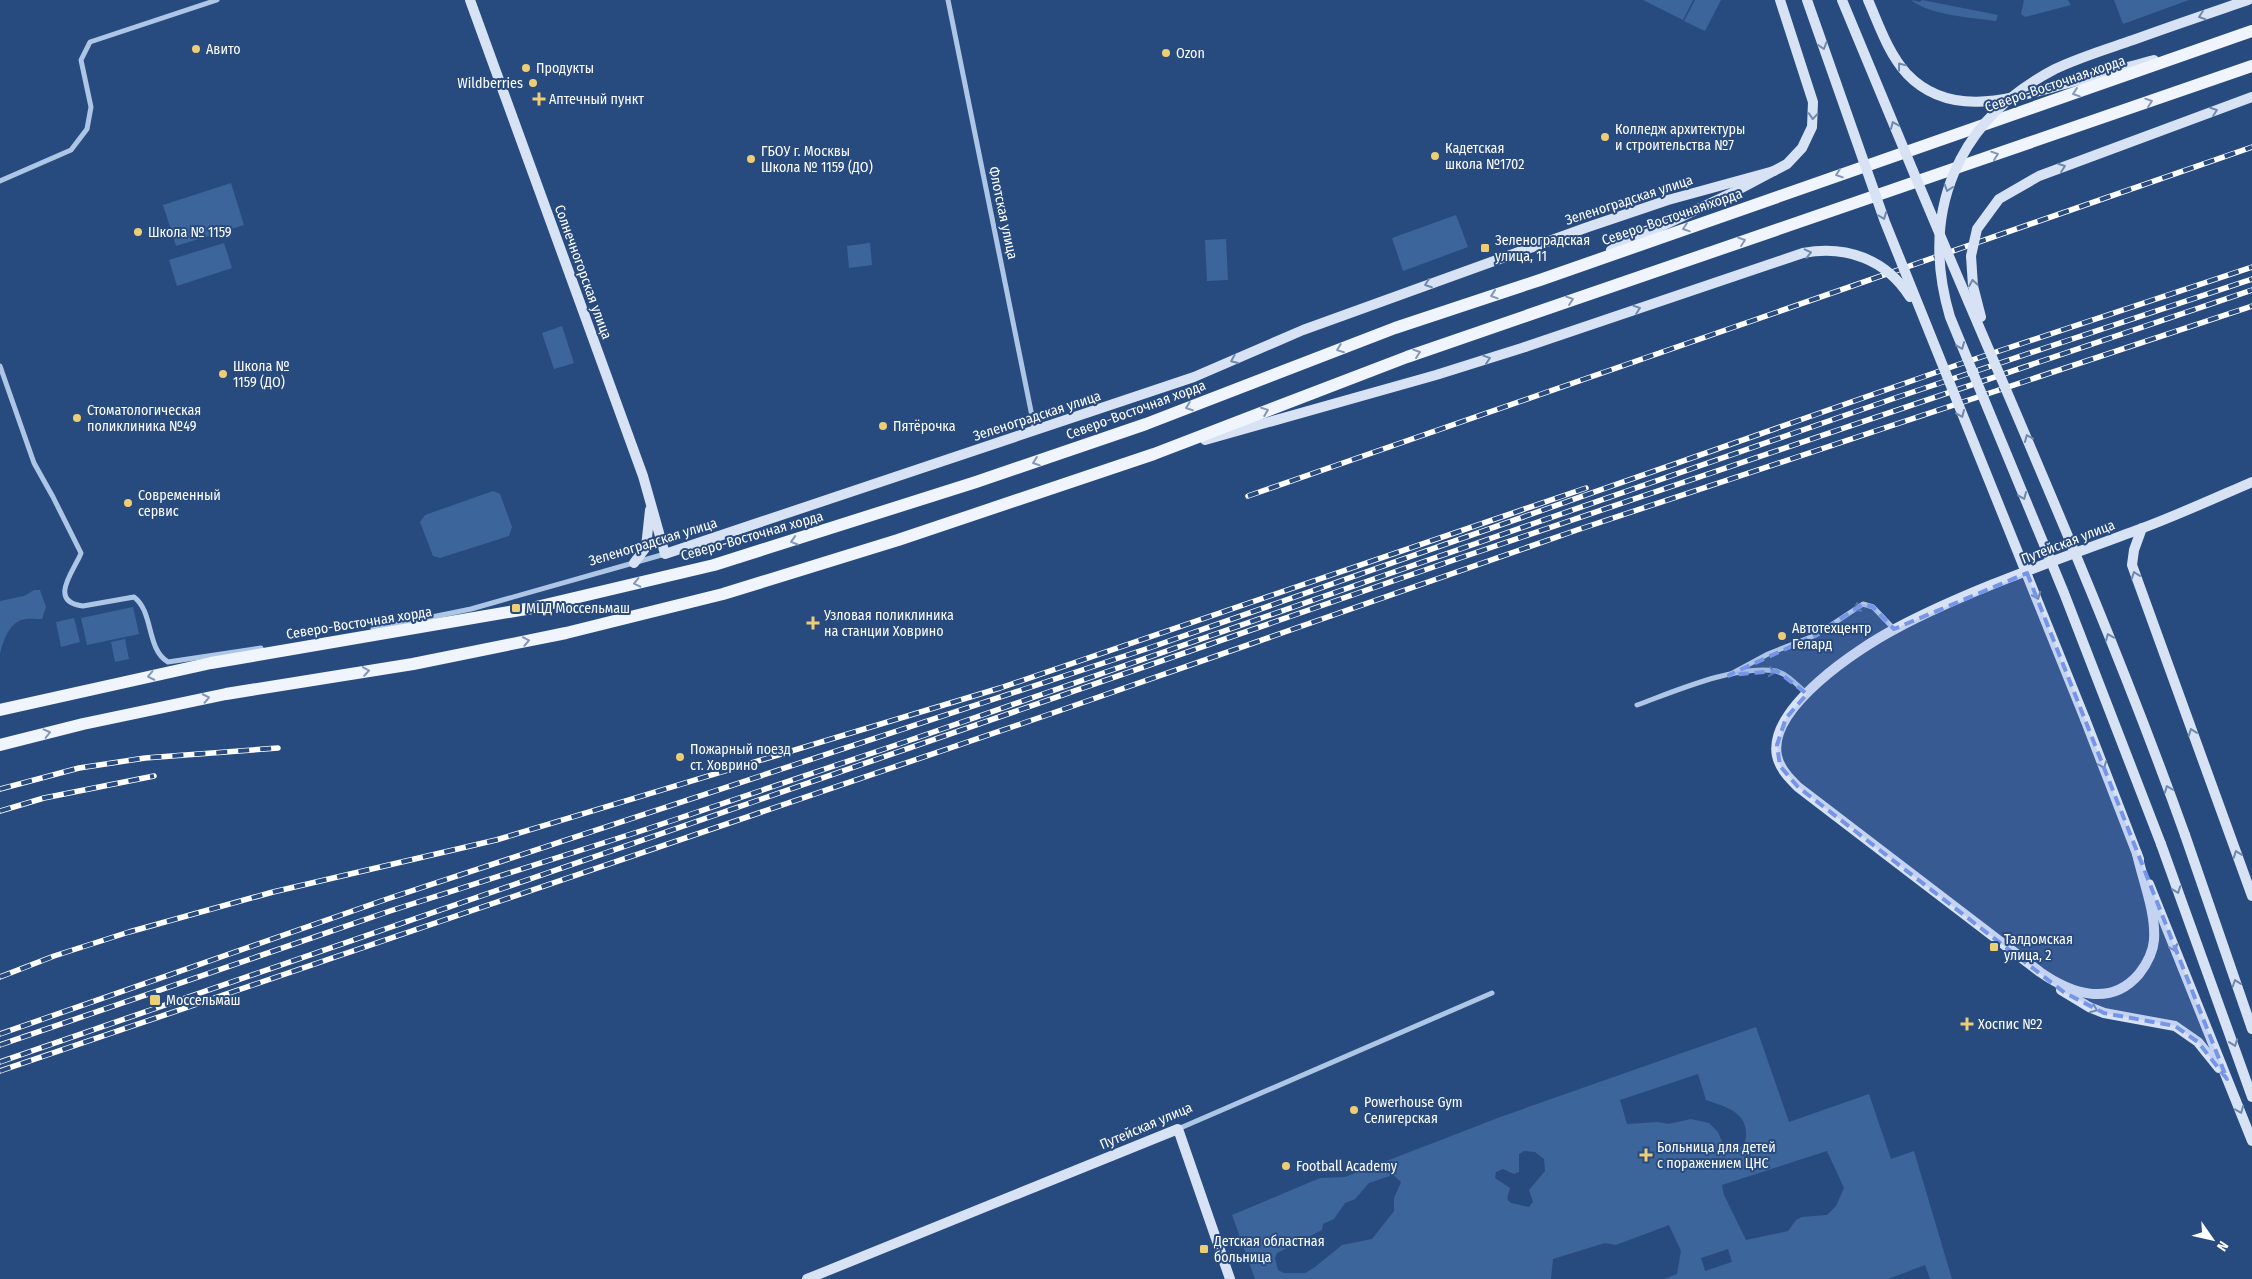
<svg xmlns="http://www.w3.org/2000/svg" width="2252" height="1279" viewBox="0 0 2252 1279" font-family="'Fira Sans Condensed',sans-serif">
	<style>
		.green { fill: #3c659c; fill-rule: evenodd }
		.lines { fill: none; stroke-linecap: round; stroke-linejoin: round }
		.street { stroke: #aec6e5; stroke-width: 5 }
		.secondary { stroke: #d7e3f5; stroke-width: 10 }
		.primary { stroke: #eff4fd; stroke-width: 12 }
		.rail-casing { stroke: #fff; stroke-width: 5.5 }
		.rail { stroke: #284b7f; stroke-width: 4; stroke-dasharray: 11; stroke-linecap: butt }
		.secondary-bridge { stroke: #d7e3f5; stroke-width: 10 }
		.oneway { stroke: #6e88ae }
		.oneway2 { stroke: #8297b8 }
		.oneway3 { stroke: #5776a3 }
		.marked { fill: #7795e8; fill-opacity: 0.2; stroke: #7795e8; stroke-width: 4; stroke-dasharray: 10 6; stroke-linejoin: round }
		.poi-dot { fill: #edce75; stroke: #284b7f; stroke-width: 2 }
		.labels { text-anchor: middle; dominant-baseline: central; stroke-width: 4; stroke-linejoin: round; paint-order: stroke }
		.poi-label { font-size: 14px; fill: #fff; stroke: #284b7f; text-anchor: start }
		.street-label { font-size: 14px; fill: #fff; stroke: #284b7f }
	</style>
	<rect width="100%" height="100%" fill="#284b7f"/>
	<g class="green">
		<polygon points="1643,0 1693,0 1683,20"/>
		<polygon points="1695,0 1721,0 1705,31 1684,21"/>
		<path d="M 1911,0 L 1920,2 L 1922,0 L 1998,15 L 1996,21 C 1973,18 1929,15 1911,0 Z"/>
		<polygon points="2024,0 2068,0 2071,5 2025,17 2021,14"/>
		<polygon points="2114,0 2189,0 2123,24"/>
		<polygon points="231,183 244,225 176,246 163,205"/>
		<polygon points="1456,215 1468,247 1403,271 1392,238"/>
		<polygon points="1226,239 1228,280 1207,281 1205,240"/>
		<polygon points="224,243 232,268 177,286 169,260"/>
		<polygon points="870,243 872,265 849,268 847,246"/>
		<polygon points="562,326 574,363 554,369 542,333"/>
		<polygon points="493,491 500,494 512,527 509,536 440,558 433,556 420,522 425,515"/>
		<path d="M 34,590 L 40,590 L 46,607 L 42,619 C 36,619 27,618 21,620 C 8,625 3,642 0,654 L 0,601 L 24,596 Z"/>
		<polygon points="133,607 139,634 87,645 81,618"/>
		<polygon points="74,618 80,642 61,647 56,622"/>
		<polygon points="125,639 129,659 115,662 111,642"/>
		<path d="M 1756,1027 L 1789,1122 L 1869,1094 L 1891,1159 L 1914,1151 L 1952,1279 L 1930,1279 L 1925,1265 L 1888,1279 L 1664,1279 L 1677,1274 L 1681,1251 L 1669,1225 L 1616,1245 L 1605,1243 L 1553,1259 L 1551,1279 L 1255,1279 L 1232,1215 L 1320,1178 L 1345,1177 L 1503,1116 ZM 1698,1074 L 1706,1100 C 1726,1107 1748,1112 1746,1137 C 1745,1147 1736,1151 1727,1154 L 1718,1132 L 1709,1123 L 1691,1119 L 1668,1124 L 1658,1122 L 1627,1124 L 1620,1100 ZM 1524,1151 L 1535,1152 L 1544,1159 L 1545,1171 L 1529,1190 L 1533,1202 L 1529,1207 L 1511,1203 L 1507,1199 L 1510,1188 L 1495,1178 L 1496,1172 L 1503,1169 L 1514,1174 L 1519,1172 L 1519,1154 ZM 1827,1151 L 1844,1188 L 1836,1206 L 1827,1215 L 1802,1217 L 1796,1220 L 1788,1231 L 1746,1240 L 1724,1195 L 1722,1185 ZM 1393,1175 L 1401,1182 L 1394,1198 L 1394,1211 L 1372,1239 L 1342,1245 L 1315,1267 L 1305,1273 L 1284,1273 L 1278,1270 L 1275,1258 L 1277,1253 L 1322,1230 L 1323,1224 L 1334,1219 L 1345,1203 L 1355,1199 L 1369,1183 ZM 1728,1249 L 1732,1262 L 1705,1271 L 1701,1258 Z"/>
	</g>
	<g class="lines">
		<g class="street">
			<polyline points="948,0 1035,431"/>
			<polyline points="0,181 71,150 87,129 91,107 81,60 90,42 217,0"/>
			<path d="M 0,366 L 34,463 L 53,497 L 81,553 C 76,568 46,602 83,606 L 134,597 C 154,612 146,649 168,662 L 261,648"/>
			<polyline points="373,629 471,609 665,554"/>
			<polyline points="1729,675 1768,654 1816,635 1863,604 1873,607 1894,629"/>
			<path d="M 1637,705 C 1673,692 1737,664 1776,671 C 1788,674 1798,686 1807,694"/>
			<polyline points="1178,1129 1492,993"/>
		</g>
		<g class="secondary">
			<polyline points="470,0 643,476 665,554 1194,377 1303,330 1588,227 1668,200 1774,171"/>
			<path d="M 1868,0 C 1879,25 1888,53 1907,74 C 1950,119 2010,99 2061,85 C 2092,77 2123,68 2154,60"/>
			<polyline points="1611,250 1732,193 1787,164 1802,148 1812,127 1813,102 1780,0"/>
			<polyline points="1205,440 1436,375 1525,347"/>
			<polyline points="2142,528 2134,550 2132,565 2252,896"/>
			<polyline points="634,563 646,547 650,510"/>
			<polyline points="2085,719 2139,859"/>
			<polyline points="2185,835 2252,1029"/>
			<polyline points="2161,844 2252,1097"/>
			<path d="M 2137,854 C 2143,881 2156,912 2154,940 C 2153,953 2146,965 2139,974 C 2110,1008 2070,993 2040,972 L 1798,787 C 1789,778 1780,769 1777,756 C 1767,708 1859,648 1895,629 C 1970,589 2060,559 2140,529 C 2178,515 2215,498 2252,482"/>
			<polyline points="2149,884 2252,1141"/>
			<polyline points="2061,990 2089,1007 2104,1013 2175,1026 2198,1042 2219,1068"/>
			<polyline points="807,1279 1178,1129 1230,1279"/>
		</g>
		<g class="primary">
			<polyline points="0,710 211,663 532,608 714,565 976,482 1146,424 1395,328 1540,280 2252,31"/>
			<polyline points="0,745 83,724 226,694 413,664 566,633 723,594 898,540 1154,454 1407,357 2252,66"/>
		</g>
		<defs>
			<g id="rail">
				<polyline points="1248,496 2252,147"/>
				<polyline points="0,789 79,768 145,758 278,748"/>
				<polyline points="0,811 44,798 154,776"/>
				<polyline points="0,977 54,956 129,932 273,892 496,840 1000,688 1586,488"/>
				<polyline points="0,1034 387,899 1152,647 1957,365 2252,267"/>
				<polyline points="0,1045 390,911 647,829 896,745 1895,398 2252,279"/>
				<polyline points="0,1062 1448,562 2252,290"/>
				<polyline points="0,1071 1050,714 1577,530 2252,306"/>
			</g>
		</defs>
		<use href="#rail" class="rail-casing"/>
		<use href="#rail" class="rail"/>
		<g class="secondary-bridge">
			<polyline points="1807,0 1885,222 2085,719"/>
			<path d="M 1842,0 C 1879,89 1916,179 1954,268 C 2034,456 2116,642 2185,835"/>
			<polyline points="1981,317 1973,286 1971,256 1977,229 1999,199 2039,176 2252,97"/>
			<path d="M 1525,347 L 1803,253 C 1846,245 1886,259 1910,297"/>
			<path d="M 2161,844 L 2064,593 L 1950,317 C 1919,212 1957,120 2055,69 C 2080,57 2107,49 2133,40 C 2171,26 2210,13 2248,0"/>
		</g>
	</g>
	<defs><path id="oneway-chevron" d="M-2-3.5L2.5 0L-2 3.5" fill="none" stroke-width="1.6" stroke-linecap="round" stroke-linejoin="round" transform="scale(1.25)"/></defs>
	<g class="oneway">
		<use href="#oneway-chevron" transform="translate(2202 16) rotate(161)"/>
		<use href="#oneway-chevron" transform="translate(1823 46) rotate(72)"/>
		<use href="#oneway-chevron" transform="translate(1901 66) rotate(-127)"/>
		<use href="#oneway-chevron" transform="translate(2214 111) rotate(-20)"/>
		<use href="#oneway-chevron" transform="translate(1813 116) rotate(94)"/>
		<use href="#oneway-chevron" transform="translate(1894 125) rotate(-113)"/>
		<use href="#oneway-chevron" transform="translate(2062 167) rotate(-20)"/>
		<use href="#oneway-chevron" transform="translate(1948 188) rotate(108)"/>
		<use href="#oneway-chevron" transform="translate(1883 216) rotate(69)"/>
		<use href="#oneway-chevron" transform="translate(1808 253) rotate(-13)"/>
		<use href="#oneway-chevron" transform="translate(1973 283) rotate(-99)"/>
		<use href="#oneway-chevron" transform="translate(1428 284) rotate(160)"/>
		<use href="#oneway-chevron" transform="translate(1637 309) rotate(-19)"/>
		<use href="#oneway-chevron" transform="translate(1961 346) rotate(68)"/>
		<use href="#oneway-chevron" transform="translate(1487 359) rotate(-18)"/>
		<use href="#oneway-chevron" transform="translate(1234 360) rotate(157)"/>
		<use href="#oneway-chevron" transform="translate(1961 414) rotate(67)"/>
		<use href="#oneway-chevron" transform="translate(2028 438) rotate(-113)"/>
		<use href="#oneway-chevron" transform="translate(2023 496) rotate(67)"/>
		<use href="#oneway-chevron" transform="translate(2135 575) rotate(-110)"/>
		<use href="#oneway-chevron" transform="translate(2037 596) rotate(68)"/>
		<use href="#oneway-chevron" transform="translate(2109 637) rotate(-112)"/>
		<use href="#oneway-chevron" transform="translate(2192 732) rotate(-110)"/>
		<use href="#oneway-chevron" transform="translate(2103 765) rotate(69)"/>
		<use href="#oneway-chevron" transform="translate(2168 789) rotate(-111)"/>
		<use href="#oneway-chevron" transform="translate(2237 854) rotate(-110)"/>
		<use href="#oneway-chevron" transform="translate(2177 890) rotate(70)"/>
		<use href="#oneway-chevron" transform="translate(2174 948) rotate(69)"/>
		<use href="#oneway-chevron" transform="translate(2236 983) rotate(-109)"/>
		<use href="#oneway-chevron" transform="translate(2094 1009) rotate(22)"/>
		<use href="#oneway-chevron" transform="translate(2234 1043) rotate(70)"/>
		<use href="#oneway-chevron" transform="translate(2240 1110) rotate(68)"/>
	</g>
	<g class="oneway2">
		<use href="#oneway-chevron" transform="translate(2076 93) rotate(161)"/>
		<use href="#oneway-chevron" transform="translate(2149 102) rotate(-19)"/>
		<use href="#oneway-chevron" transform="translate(1995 155) rotate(-19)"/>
		<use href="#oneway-chevron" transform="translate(1839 174) rotate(161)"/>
		<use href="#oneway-chevron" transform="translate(1686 228) rotate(161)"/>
		<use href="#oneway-chevron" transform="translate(1742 241) rotate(-19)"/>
		<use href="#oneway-chevron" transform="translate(1494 295) rotate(162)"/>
		<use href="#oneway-chevron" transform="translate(1570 300) rotate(-19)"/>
		<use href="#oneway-chevron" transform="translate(1340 349) rotate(159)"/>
		<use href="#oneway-chevron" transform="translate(1417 353) rotate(-19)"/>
		<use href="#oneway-chevron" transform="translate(1189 407) rotate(159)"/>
		<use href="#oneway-chevron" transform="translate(1265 411) rotate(-21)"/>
		<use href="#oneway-chevron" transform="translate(1036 462) rotate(161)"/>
		<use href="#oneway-chevron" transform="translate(794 541) rotate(163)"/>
		<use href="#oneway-chevron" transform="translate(637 583) rotate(167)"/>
		<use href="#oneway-chevron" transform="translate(526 641) rotate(-11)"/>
		<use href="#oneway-chevron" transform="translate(366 671) rotate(-9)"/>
		<use href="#oneway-chevron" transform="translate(151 676) rotate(168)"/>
		<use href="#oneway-chevron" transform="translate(206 698) rotate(-12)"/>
		<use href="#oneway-chevron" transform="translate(47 733) rotate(-14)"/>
	</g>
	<g class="oneway3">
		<use href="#oneway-chevron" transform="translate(1857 608) rotate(153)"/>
		<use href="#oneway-chevron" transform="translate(1772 672) rotate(8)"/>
	</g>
	<path class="marked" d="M 2027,573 L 2227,1079 L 2198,1042 L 2175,1026 L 2104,1013 L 2065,993 L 1798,787 L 1780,766 L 1777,745 L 1786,718 L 1807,694 L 1777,671 L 1729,675 L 1816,635 L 1863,604 L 1873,607 L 1894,629 Z"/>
	<g class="poi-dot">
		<circle cx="196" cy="49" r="5"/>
		<circle cx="1166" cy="53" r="5"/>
		<circle cx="526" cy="68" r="5"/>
		<circle cx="533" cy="83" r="5"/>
		<path d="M536.5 91.5h5v5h5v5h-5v5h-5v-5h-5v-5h5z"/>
		<circle cx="1605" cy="137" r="5"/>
		<circle cx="1435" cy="156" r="5"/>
		<circle cx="751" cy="159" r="5"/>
		<circle cx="138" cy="232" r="5"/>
		<rect x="1480" y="243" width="10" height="10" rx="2.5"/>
		<circle cx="223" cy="374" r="5"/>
		<circle cx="77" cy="418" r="5"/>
		<circle cx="883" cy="426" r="5"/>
		<circle cx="128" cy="503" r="5"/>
		<rect x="511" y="603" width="10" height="10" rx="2.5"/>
		<path d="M810.5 615.5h5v5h5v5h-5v5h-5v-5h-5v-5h5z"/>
		<circle cx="1782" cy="636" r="5"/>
		<circle cx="680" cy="757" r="5"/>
		<rect x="1989" y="942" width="10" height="10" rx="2.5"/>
		<rect x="149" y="994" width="12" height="12" rx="2.5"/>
		<path d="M1964.5 1016.5h5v5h5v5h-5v5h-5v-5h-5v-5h5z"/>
		<circle cx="1354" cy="1110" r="5"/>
		<path d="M1643.5 1147.5h5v5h5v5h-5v5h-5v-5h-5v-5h5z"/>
		<circle cx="1286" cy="1166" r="5"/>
		<rect x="1199" y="1244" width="10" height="10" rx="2.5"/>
	</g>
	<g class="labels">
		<g class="poi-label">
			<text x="206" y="49">Авито</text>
			<text x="1176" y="53">Ozon</text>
			<text x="536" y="68">Продукты</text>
			<text x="523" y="83" text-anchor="end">Wildberries</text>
			<text x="549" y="99">Аптечный пункт</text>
			<text x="1615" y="129">Колледж архитектуры<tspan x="1615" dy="16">и строительства №7</tspan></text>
			<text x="1445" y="148">Кадетская<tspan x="1445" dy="16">школа №1702</tspan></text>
			<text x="761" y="151">ГБОУ г. Москвы<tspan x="761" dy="16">Школа № 1159 (ДО)</tspan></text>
			<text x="148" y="232">Школа № 1159</text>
			<text x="1495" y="240">Зеленоградская<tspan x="1495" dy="16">улица, 11</tspan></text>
			<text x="233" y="366">Школа №<tspan x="233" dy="16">1159 (ДО)</tspan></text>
			<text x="87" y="410">Стоматологическая<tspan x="87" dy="16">поликлиника №49</tspan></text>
			<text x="893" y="426">Пятёрочка</text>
			<text x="138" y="495">Современный<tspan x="138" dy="16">сервис</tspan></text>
			<text x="526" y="608">МЦД Моссельмаш</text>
			<text x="824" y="615">Узловая поликлиника<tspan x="824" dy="16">на станции Ховрино</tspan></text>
			<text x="1792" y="628">Автотехцентр<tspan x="1792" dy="16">Гелард</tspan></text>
			<text x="690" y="749">Пожарный поезд<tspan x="690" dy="16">ст. Ховрино</tspan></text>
			<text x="2004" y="939">Талдомская<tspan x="2004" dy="16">улица, 2</tspan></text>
			<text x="166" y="1000">Моссельмаш</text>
			<text x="1978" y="1024">Хоспис №2</text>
			<text x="1364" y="1102">Powerhouse Gym<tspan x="1364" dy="16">Селигерская</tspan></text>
			<text x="1657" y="1147">Больница для детей<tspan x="1657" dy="16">с поражением ЦНС</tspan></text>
			<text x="1296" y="1166">Football Academy</text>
			<text x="1214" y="1241">Детская областная<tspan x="1214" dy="16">больница</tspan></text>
		</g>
		<g class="street-label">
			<text transform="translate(2055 84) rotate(-19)">Северо-Восточная хорда</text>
			<text transform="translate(1629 200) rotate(-18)">Зеленоградская улица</text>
			<text transform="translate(1003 213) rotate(78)">Флотская улица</text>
			<text transform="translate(1672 217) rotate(-19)">Северо-Восточная хорда</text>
			<text transform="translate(583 272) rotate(70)">Солнечногорская улица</text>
			<text transform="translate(1136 410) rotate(-20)">Северо-Восточная хорда</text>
			<text transform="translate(1037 416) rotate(-18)">Зеленоградская улица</text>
			<text transform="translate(752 536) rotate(-16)">Северо-Восточная хорда</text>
			<text transform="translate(653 542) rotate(-17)">Зеленоградская улица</text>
			<text transform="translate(2068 542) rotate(-21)">Путейская улица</text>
			<text transform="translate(359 623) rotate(-9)">Северо-Восточная хорда</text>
			<text transform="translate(1146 1126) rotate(-23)">Путейская улица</text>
		</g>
	</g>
	<g transform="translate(2212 1239) rotate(124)" stroke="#284b7f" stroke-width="4" paint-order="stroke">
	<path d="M0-4L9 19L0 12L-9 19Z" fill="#ffffff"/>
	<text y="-8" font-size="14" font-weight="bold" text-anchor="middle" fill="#ffffff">N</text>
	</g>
</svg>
